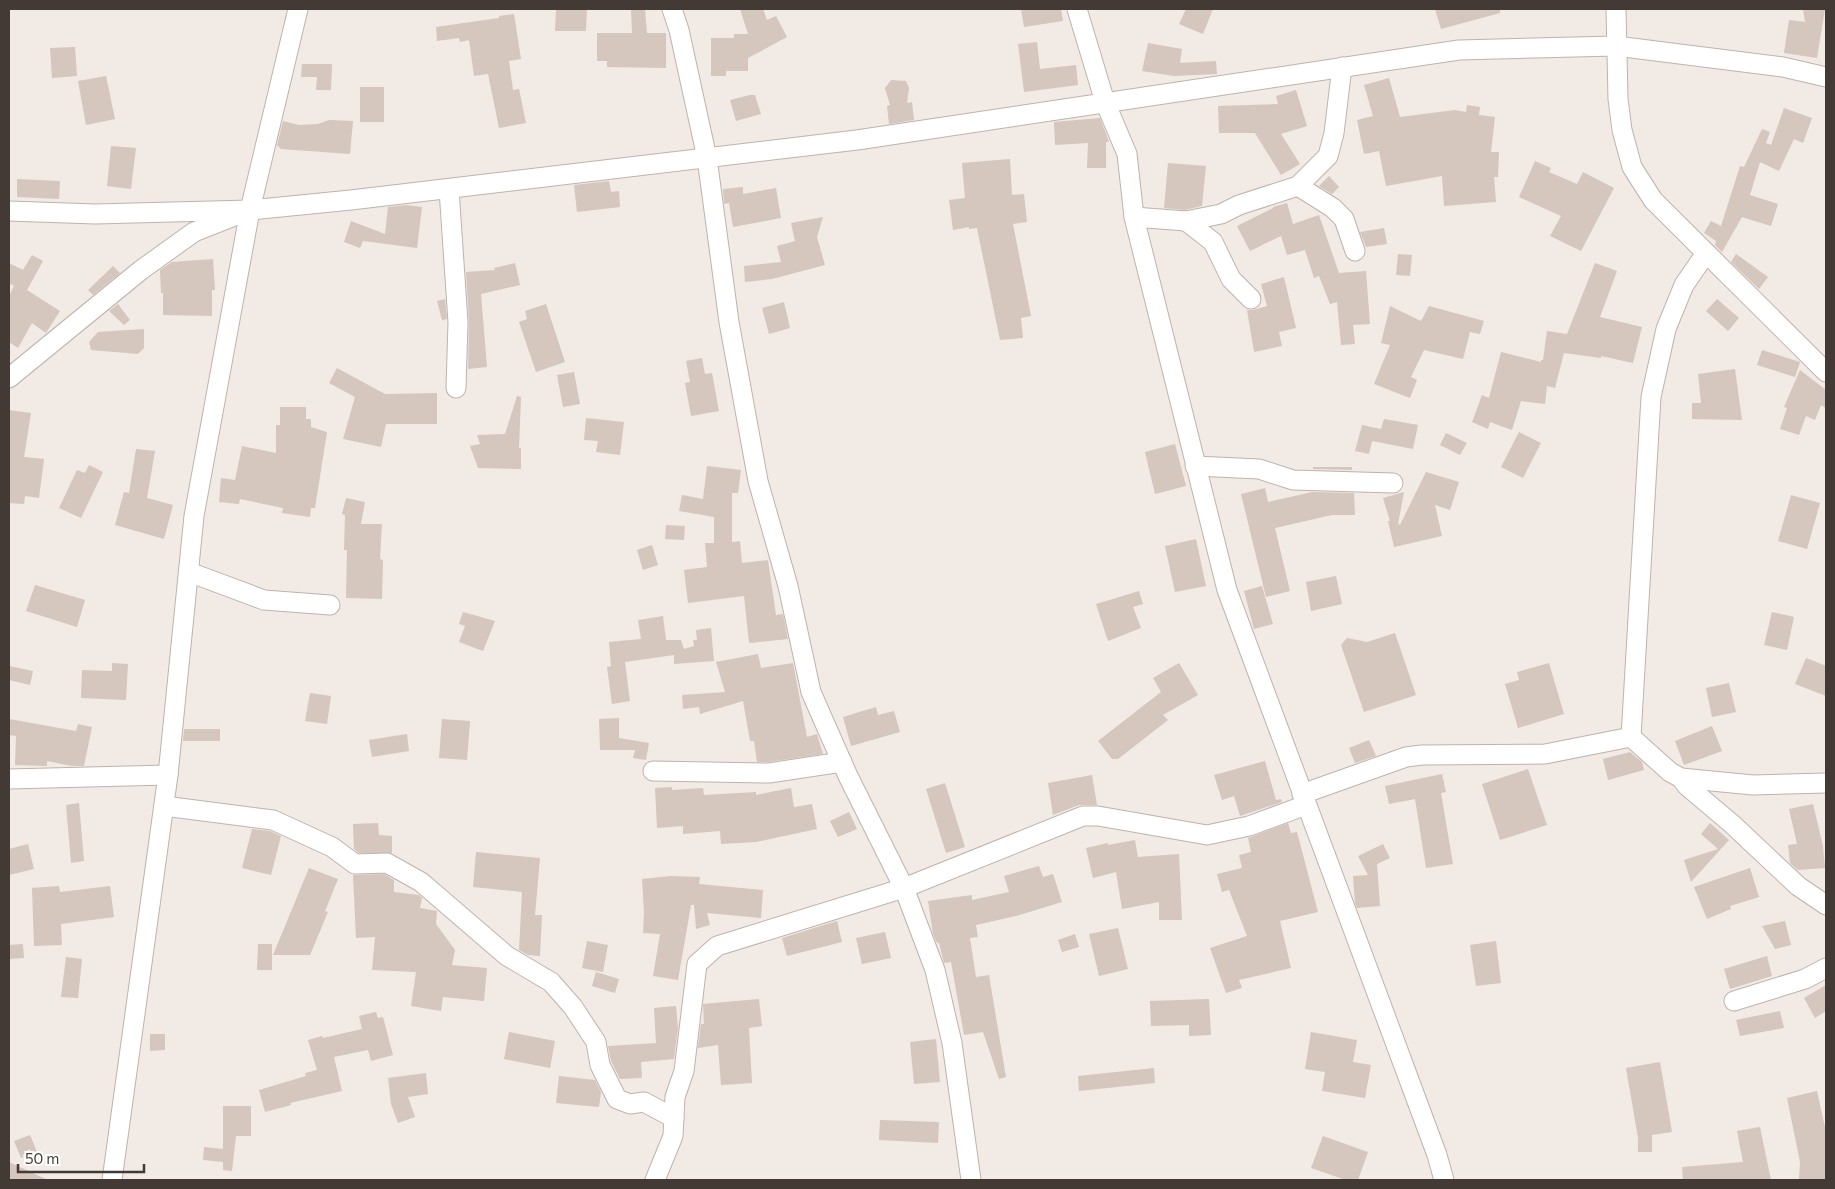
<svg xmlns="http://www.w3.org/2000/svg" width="1835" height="1189" viewBox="0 0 1835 1189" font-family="Commissioner,sans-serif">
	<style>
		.building { fill: #d5c6be }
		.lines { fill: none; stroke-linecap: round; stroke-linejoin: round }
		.minor-casing { stroke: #bfb3ac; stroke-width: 21 }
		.minor { stroke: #fff; stroke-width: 19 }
	</style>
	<rect width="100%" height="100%" fill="#f1eae5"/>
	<g class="building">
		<polygon points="556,9 587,9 586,31 555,31"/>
		<polygon points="631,9 645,9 647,33 666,33 666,68 607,67 607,61 597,61 597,33 632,33"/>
		<polygon points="740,9 763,9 767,20 776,16 787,37 748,58 748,71 726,71 726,76 711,76 711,38 734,38 734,34 748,34"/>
		<polygon points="1021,9 1061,9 1063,21 1024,27"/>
		<polygon points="1186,9 1213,9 1203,34 1179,24"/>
		<polygon points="1435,9 1500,9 1500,13 1441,29"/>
		<polygon points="1803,9 1825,9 1817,58 1784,53 1789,20 1805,22"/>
		<polygon points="514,14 521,59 509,61 513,90 519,89 526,123 499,128 488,74 474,76 469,40 460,42 459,38 437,41 436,27 499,18 499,16"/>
		<polygon points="1037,42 1040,69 1076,65 1078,85 1024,92 1018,44"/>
		<polygon points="1148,43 1182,49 1180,63 1216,61 1217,74 1174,76 1142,71"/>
		<polygon points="75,47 77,76 52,78 50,48"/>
		<polygon points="302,64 332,64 331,90 316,90 317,77 301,77"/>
		<polygon points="106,76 115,119 86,125 78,81"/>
		<polygon points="1389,78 1400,117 1455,110 1466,112 1467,105 1480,107 1479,115 1495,117 1491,152 1499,152 1498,177 1494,177 1496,202 1444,206 1442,176 1386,186 1379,151 1364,154 1357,120 1373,116 1364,85"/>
		<polygon points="891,80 906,81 909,88 907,103 912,102 914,120 889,124 887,106 890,105 885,88"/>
		<rect x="360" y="87" width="24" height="35"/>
		<polygon points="1296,90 1307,126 1281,134 1300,164 1281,175 1255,133 1219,133 1218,106 1278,104 1276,96"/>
		<polygon points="750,95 755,95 761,114 736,121 730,100"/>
		<polygon points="1784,108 1812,118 1803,143 1794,139 1779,171 1760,162 1750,195 1778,204 1771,226 1742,217 1722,252 1715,245 1716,241 1704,233 1711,221 1721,226 1740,166 1744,167 1762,129 1770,132 1766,143 1771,145"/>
		<polygon points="1100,118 1108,139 1109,142 1106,142 1106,168 1087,168 1088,143 1055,145 1054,122"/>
		<polygon points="329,120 353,121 350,154 281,149 277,145 283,121 299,125 318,124"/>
		<polygon points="111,146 136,148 131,189 107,186"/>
		<polygon points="1010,159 1012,195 1024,194 1027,222 1013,224 1031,316 1021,318 1023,338 1000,340 977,228 969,229 969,227 953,230 949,200 965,198 962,163"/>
		<polygon points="1535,161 1551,168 1549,172 1577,184 1583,172 1614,188 1581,251 1550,236 1561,216 1519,197"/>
		<polygon points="1168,163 1206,166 1202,206 1185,210 1164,208"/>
		<polygon points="1329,176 1339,187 1332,194 1319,186"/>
		<polygon points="17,179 60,181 59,199 17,197"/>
		<polygon points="609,181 611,192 619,191 620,207 577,212 574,185"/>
		<polygon points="743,187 743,194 776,188 781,218 733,227 729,203 724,204 723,189"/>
		<polygon points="1287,203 1293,224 1319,215 1339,273 1366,271 1370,324 1353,325 1355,344 1341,345 1337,302 1330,304 1319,276 1314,278 1305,250 1287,255 1281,236 1250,251 1237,226 1273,208 1273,207"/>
		<polygon points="406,205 422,207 417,248 363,241 360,248 344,242 351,221 385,234 388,207"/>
		<polygon points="823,217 817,237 825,265 772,279 745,282 744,266 781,262 777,246 795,241 791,223"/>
		<polygon points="1384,228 1387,244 1366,247 1360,232"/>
		<polygon points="1398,254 1412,255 1410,276 1396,275"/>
		<polygon points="1736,254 1768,277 1759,289 1731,262"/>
		<polygon points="32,255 43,261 27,290 60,311 46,333 32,323 18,348 9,342 9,296 14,286 9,283 9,263 23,270"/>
		<polygon points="213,259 215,290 212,290 212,316 163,315 163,293 161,293 160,270 172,262"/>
		<polygon points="515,263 520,285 481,294 487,367 468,369 469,322 466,272 495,270 494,268"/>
		<polygon points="1595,263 1617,271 1600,317 1642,327 1633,363 1601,356 1601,358 1564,353 1555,388 1547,386 1545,404 1521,401 1512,430 1490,422 1488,429 1472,422 1482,395 1489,398 1501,352 1541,362 1541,360 1543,360 1547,331 1567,334"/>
		<polygon points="113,266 120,273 93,295 88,290"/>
		<polygon points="1284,277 1296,328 1279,332 1282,346 1254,352 1247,310 1253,310 1267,306 1261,284"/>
		<polygon points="445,299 447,319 442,320 437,301"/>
		<polygon points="1717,299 1739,318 1728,331 1706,311"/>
		<polygon points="784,302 790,328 769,334 762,308"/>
		<polygon points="118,304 130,320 124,325 109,311"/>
		<polygon points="546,304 565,362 536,372 519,322 527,319 525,311"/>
		<polygon points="1390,306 1421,321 1429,306 1484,321 1480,334 1470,332 1463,359 1424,350 1411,377 1417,380 1410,398 1374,384 1390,345 1381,343"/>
		<polygon points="144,329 144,348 138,354 91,350 89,342 98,332"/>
		<polygon points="1762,350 1800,362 1795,377 1757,365"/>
		<polygon points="702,358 705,374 712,373 719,411 691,416 685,383 690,382 686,361"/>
		<polygon points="337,368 385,394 437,393 437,424 386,424 381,447 343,439 355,397 329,383"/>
		<polygon points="1735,369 1742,420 1692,419 1692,403 1701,403 1698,374"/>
		<polygon points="1800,370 1826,390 1826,408 1821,405 1815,420 1806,416 1799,435 1780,429 1787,408 1784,407"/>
		<polygon points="574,372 580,404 563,407 557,375"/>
		<polygon points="517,396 521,397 519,448 521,448 521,469 478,468 470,446 480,444 477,435 505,434"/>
		<polygon points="280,407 306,407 306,419 311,419 311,427 327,432 315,508 311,508 310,517 282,513 283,508 240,499 239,504 219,502 221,478 235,480 242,446 276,453 276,425 280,425"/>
		<polygon points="9,410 31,413 24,457 44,459 39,498 25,496 24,504 9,503"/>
		<polygon points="586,418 624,422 620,455 596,452 598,441 584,440"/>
		<polygon points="1384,419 1418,425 1413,449 1372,441 1369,454 1355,451 1362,425 1381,429"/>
		<polygon points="1519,432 1541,443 1523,478 1501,467"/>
		<polygon points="1446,433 1467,443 1460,455 1440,445"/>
		<polygon points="1175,444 1186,486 1155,494 1145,452"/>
		<polygon points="136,449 155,451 147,498 173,505 164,539 115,525 124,492 129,493"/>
		<polygon points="89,465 103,472 81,518 59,508 77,470 85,473"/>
		<polygon points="707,466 741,470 738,493 732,493 732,542 740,541 742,563 768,560 776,615 783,614 788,639 749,643 744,596 688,603 684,570 707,567 705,543 714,543 714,517 679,511 682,495 703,499"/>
		<polygon points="1313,467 1352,467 1352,470 1313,469"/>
		<polygon points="1426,472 1459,482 1450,510 1435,505 1442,536 1394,547 1388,521 1390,521 1383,498 1404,492 1398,524 1400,525"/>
		<polygon points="1265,488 1268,502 1312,492 1354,493 1355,515 1332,515 1275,528 1290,591 1266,597 1241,494"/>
		<polygon points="1791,495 1820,503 1807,549 1778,541"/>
		<polygon points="346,498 365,502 361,524 382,524 380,559 383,560 382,599 346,598 347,550 344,550 345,515 342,514"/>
		<polygon points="666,525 685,526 684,540 665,539"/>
		<polygon points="1196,539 1206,586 1175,592 1165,546"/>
		<polygon points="652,545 658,565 643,570 637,550"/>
		<polygon points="1336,576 1342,604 1311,611 1306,582"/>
		<polygon points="35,585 85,600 77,627 26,611"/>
		<polygon points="1262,586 1273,624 1254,629 1244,591"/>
		<polygon points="1139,591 1143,604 1133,607 1141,628 1108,641 1096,604"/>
		<polygon points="463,612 495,621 483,651 459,642 465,626 459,624"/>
		<polygon points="1772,612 1794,617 1787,650 1764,645"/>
		<polygon points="663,616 666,640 681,640 684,649 694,646 693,640 697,640 696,630 711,628 714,661 674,664 674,655 625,662 630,701 612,704 607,667 611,666 609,642 641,639 638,620"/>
		<polygon points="1395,633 1416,695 1364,712 1341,645 1347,638 1367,642"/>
		<polygon points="758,654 761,668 793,663 807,737 817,734 823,754 768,762 757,762 754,741 750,741 743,701 700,714 699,707 683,709 682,695 725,692 716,662"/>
		<polygon points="1806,658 1826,666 1826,696 1795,684"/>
		<polygon points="112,663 128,664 126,700 81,698 82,670 112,671"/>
		<polygon points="1179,663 1198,695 1163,715 1168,720 1118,759 1112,759 1098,741 1161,692 1153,678"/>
		<polygon points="1549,663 1564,714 1518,728 1505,684 1519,680 1517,672"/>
		<polygon points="9,666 33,671 30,685 9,680"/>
		<polygon points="1729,683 1736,712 1712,717 1706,688"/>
		<polygon points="310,693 331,696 327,724 305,721"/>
		<polygon points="876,707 878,715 894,711 900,732 851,746 843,717"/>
		<polygon points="619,718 619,738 649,743 646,760 633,758 635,750 600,750 599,719"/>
		<polygon points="9,719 76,731 78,724 92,727 84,766 72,766 47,761 47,766 15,765 16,736 9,735"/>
		<polygon points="442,719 470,721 467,760 439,758"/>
		<polygon points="1712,726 1722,751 1684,765 1675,741"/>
		<polygon points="184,729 220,729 220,741 183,741"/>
		<polygon points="407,734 409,751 372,757 369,740"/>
		<polygon points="1369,740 1376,756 1355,763 1349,748"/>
		<polygon points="1630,752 1642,762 1644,770 1608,780 1603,759"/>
		<polygon points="1265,761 1276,800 1281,799 1282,802 1240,816 1234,796 1222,800 1214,775"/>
		<polygon points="1528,769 1547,825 1500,840 1482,784"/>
		<polygon points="1442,774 1446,792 1441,793 1453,864 1426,868 1415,799 1389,804 1385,786"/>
		<polygon points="1092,775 1097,805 1079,805 1053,815 1048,783"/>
		<polygon points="945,783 965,847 946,853 926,789"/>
		<polygon points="672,787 672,790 703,788 704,795 756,792 756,795 791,788 794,807 812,804 817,829 756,842 721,844 720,831 683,834 683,826 657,828 655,788"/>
		<polygon points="79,803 84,861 71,863 66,805"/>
		<polygon points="1813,804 1823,846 1825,868 1798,870 1790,863 1788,845 1797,844 1789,809"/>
		<polygon points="849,812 857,829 838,837 830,821"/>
		<polygon points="378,823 379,835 392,836 392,853 359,853 354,849 353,824"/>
		<polygon points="1288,823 1291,833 1297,832 1318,912 1280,921 1291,968 1239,980 1242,988 1226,993 1210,948 1247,936 1229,890 1222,892 1217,874 1242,868 1239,855 1251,852 1248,838"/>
		<polygon points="1710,823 1729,840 1691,882 1684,860 1718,849 1701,834"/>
		<polygon points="252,829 270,831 281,836 271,875 242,868"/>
		<polygon points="1135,840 1138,857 1179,854 1182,920 1159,920 1159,902 1122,909 1116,872 1093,878 1086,848 1108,843 1108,845"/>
		<polygon points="28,844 34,869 9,875 9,849"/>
		<polygon points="1383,844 1390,858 1377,864 1380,906 1357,908 1355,903 1353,876 1368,875 1358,856"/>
		<polygon points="476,852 540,858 535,915 542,915 540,956 528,955 519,950 522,892 473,887"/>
		<polygon points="1039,866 1043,877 1053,874 1062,902 1016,916 976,925 978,937 970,938 976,977 989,975 1006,1077 999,1079 983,1032 964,1035 951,962 944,963 939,943 937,943 933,934 928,901 972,895 972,900 1009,892 1004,876"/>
		<polygon points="309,868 338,879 325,911 328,912 310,955 273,955"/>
		<polygon points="1750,868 1759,897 1730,906 1731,909 1707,919 1694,887"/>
		<polygon points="384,874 394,880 394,892 419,895 422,898 420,908 437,911 436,924 455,950 452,965 487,968 484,1001 443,997 441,1011 411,1006 416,972 372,970 375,937 356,938 353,875"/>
		<polygon points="671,876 700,877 699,884 763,890 761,918 707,913 710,925 696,929 694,905 691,905 678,980 653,976 660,934 643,933 644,912 642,879"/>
		<polygon points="59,886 60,892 110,886 114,917 61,924 62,945 34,946 32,888"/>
		<polygon points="837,921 842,942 787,956 782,938"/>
		<polygon points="1785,921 1791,945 1775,949 1762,926"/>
		<polygon points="1118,928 1128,969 1099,976 1089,934"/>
		<polygon points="885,932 891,958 862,964 856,938"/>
		<polygon points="1075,934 1079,947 1062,952 1058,940"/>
		<polygon points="587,941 608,945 603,972 582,968"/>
		<polygon points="1496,941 1501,983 1476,986 1470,945"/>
		<polygon points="23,944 24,958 9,959 9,945"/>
		<polygon points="258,944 272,944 272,970 257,970"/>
		<polygon points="1767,956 1772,976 1730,989 1724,969"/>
		<polygon points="66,957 82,959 78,998 61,997"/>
		<polygon points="596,972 619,979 615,993 592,986"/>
		<polygon points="1826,985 1826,1011 1815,1018 1804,998"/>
		<polygon points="759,999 762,1026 749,1028 752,1083 721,1085 718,1045 698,1048 701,1024 704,1024 703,1004"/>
		<polygon points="1209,999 1211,1035 1189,1036 1189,1025 1151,1026 1150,1001"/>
		<polygon points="676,1006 678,1028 674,1059 641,1062 642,1078 620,1079 611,1061 608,1046 656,1043 654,1008"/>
		<polygon points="1780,1011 1784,1028 1740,1036 1736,1020"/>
		<polygon points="376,1012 378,1018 383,1017 393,1055 371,1061 368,1050 334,1057 342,1091 290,1103 291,1105 265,1112 259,1090 306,1076 305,1073 317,1070 308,1040 322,1036 323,1038 362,1029 359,1016"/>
		<polygon points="509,1032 555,1041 550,1068 504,1059"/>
		<polygon points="1311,1032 1357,1040 1353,1062 1371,1065 1365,1098 1322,1091 1325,1072 1305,1069"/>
		<polygon points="150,1034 165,1034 165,1050 150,1051"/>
		<polygon points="936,1039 940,1082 914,1084 910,1042"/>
		<polygon points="1660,1062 1672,1132 1652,1135 1652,1152 1638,1152 1638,1138 1626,1068"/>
		<polygon points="1154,1068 1155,1083 1079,1091 1078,1076"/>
		<polygon points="426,1073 428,1094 408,1097 415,1117 398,1123 391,1104 388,1078"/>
		<polygon points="559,1076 595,1080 601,1092 599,1107 556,1103"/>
		<polygon points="1817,1091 1826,1132 1826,1180 1799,1180 1800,1162 1787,1098"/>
		<polygon points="223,1106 251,1106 251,1136 236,1136 232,1171 223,1170 223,1162 203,1160 204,1147 223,1149"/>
		<polygon points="880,1120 939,1122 938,1143 879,1140"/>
		<polygon points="1760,1127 1771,1180 1683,1180 1682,1167 1743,1162 1737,1131"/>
		<polygon points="30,1135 37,1152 21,1158 14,1141"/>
		<polygon points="1323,1136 1368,1152 1358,1180 1346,1180 1311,1168"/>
		<polygon points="9,1162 48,1180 9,1180"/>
	</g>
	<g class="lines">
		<defs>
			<g id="minor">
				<polyline points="672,9 679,30 707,158 729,322 758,481 788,586 811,692 848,776 904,888 935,970 952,1043 971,1180"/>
				<polyline points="1077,9 1105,102 1127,154 1134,217 1227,590 1437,1155 1444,1180"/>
				<polyline points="1616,9 1618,99 1622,130 1632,167 1653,200 1826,372"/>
				<polyline points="1298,186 1333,208 1344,219 1355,251"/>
				<polyline points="449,189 458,322 456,388"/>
				<polyline points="9,211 95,214 250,210 351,200 857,140 1459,50 1616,46 1783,67 1826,77"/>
				<polyline points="1134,217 1186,221 1221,214 1239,205 1298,186 1328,156 1334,133 1342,67"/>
				<polyline points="1186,221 1213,242 1231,279 1251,299"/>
				<polyline points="9,378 141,270 194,232 237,215"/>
				<polyline points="1195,466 1259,469 1293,480 1393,483"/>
				<polyline points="189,572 264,600 330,605"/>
				<polyline points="1631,737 1651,397 1666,329 1684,285 1706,253"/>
				<polyline points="653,771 769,773 842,762"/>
				<polyline points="1681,778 1687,786 1732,824 1798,886 1826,905"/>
				<polyline points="9,779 168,775"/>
				<polyline points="1302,794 1406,757 1422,755 1545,754 1631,737 1670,772 1681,778 1753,785 1826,783"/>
				<polyline points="164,806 273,820 332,847 355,864 387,863 421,882 507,956 551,982 573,1007 596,1042 600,1065 617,1099 630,1104 644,1102 674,1118"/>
				<polyline points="1734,1001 1805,979 1826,968"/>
				<polyline points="112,1180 168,775 194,516 250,210 298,9"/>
				<polyline points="655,1180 673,1136 675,1097 684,1071 697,964 717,946 904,888 1083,816 1098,816 1207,835 1249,826 1306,805"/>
			</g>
		</defs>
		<use href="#minor" class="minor-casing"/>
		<use href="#minor" class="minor"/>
	</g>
	<rect width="1835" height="1189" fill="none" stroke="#433a35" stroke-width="20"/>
	<path d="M18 1164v8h126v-8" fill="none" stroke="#433a35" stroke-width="2.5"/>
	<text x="25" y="1164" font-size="15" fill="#433a35" stroke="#ffffff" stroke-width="4" paint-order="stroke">50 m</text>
</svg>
